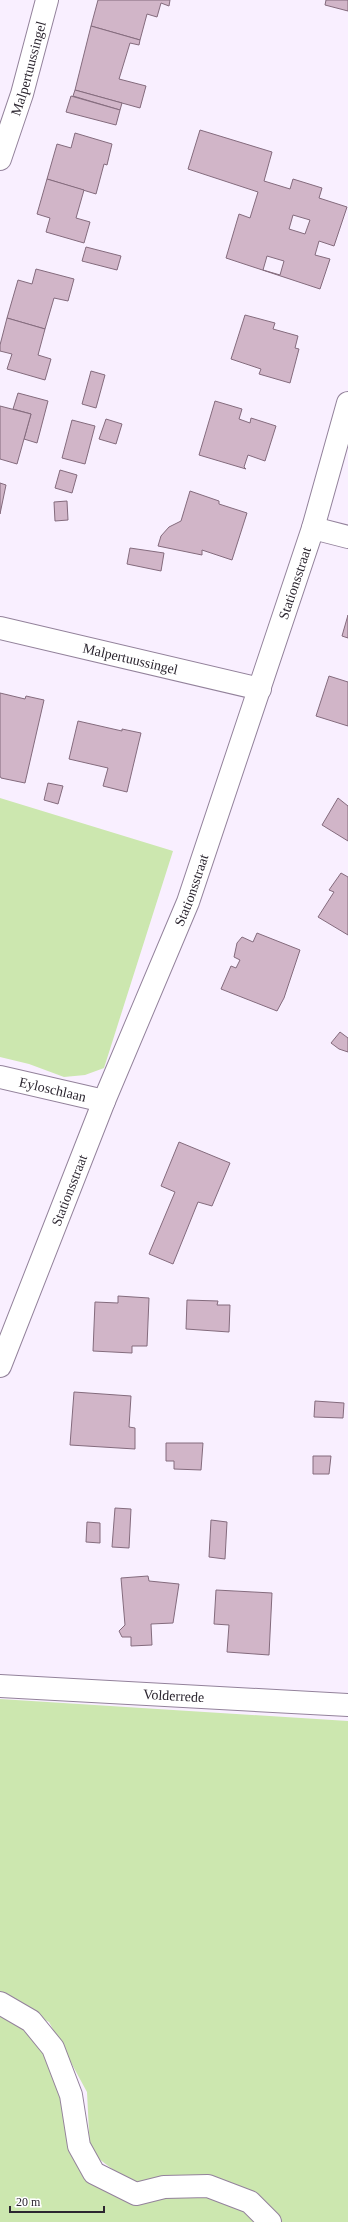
<svg xmlns="http://www.w3.org/2000/svg" width="348" height="2222" viewBox="0 0 348 2222" font-family="'Times New Roman',serif">
	<style>
		.green { fill: #cce7af }
		.building { fill: #d1b5c8; stroke: #846b7d; fill-rule: evenodd }
		.lines { fill: none; stroke-linecap: round; stroke-linejoin: round }
		.minor-casing { stroke: #93829b; stroke-width: 24 }
		.minor { stroke: #fff; stroke-width: 22 }
		.labels { text-anchor: middle; dominant-baseline: central; stroke-width: 3; stroke-linejoin: round; paint-order: stroke }
		.street-label { font-size: 14px; fill: #2c2630; stroke: #fff }
	</style>
	<rect width="100%" height="100%" fill="#f9efff"/>
	<g class="green">
		<polygon points="0,798 173,851 104,1068 85,1075 64,1077 29,1064 0,1057"/>
		<polygon points="0,1699 348,1721 348,2222 281,2222 256,2197 133,2185 90,2152 87,2092 49,2022 0,1997"/>
		<polygon points="0,2009 23,2024 50,2057 73,2146 120,2195 211,2192 245,2207 262,2222 0,2222"/>
	</g>
	<g class="building">
		<polygon points="98,0 170,0 169,6 161,3 157,17 147,14 140,40 91,26"/>
		<polygon points="326,0 348,0 348,11 325,5"/>
		<polygon points="91,26 140,40 139,45 130,43 119,79 146,86 140,108 75,90"/>
		<polygon points="75,90 122,103 120,110 73,96"/>
		<polygon points="71,96 120,110 116,125 66,112"/>
		<path d="M 200,130 L 272,152 L 264,181 L 290,189 L 293,179 L 322,188 L 319,198 L 347,207 L 334,246 L 319,241 L 315,255 L 330,259 L 320,289 L 226,258 L 239,214 L 250,218 L 258,192 L 188,169 ZM 293,215 L 310,220 L 305,234 L 289,229 ZM 267,256 L 284,261 L 280,275 L 263,270 Z"/>
		<polygon points="75,133 112,144 107,165 104,164 96,194 47,179 57,144 71,148"/>
		<polygon points="47,179 84,190 76,218 90,222 84,243 46,232 50,218 37,214"/>
		<polygon points="86,247 121,256 117,270 82,261"/>
		<polygon points="36,269 74,279 68,301 54,298 45,329 7,318 18,280 32,284"/>
		<polygon points="245,315 275,323 273,329 298,336 295,348 299,349 290,383 259,374 261,369 231,359"/>
		<polygon points="7,318 45,329 38,355 51,359 45,380 7,369 12,354 0,351 0,345"/>
		<polygon points="91,371 105,375 96,408 82,404"/>
		<polygon points="18,393 48,401 37,443 24,439 31,414 13,409"/>
		<polygon points="215,401 242,409 239,419 250,423 251,418 276,426 265,461 248,455 244,467 246,469 199,455"/>
		<polygon points="0,406 31,414 17,464 0,459"/>
		<polygon points="106,419 122,424 116,444 99,439"/>
		<polygon points="72,420 95,426 85,464 62,458"/>
		<polygon points="60,470 77,475 72,493 55,488"/>
		<polygon points="0,483 6,485 0,514"/>
		<polygon points="190,491 219,501 219,504 247,513 232,560 202,550 202,555 158,546 161,536 169,527 181,521"/>
		<polygon points="67,501 68,520 55,521 54,502"/>
		<polygon points="130,548 164,553 161,571 127,564"/>
		<polygon points="348,615 348,638 342,636"/>
		<polygon points="329,676 348,682 348,726 316,716"/>
		<polygon points="0,693 25,699 26,696 44,700 25,783 1,778 0,776"/>
		<polygon points="78,721 122,731 122,729 141,733 127,792 103,786 108,768 69,759"/>
		<polygon points="48,783 63,786 58,804 44,800"/>
		<polygon points="338,798 348,806 348,841 322,825"/>
		<polygon points="341,873 348,877 348,935 318,917 334,892 329,890"/>
		<polygon points="257,933 300,950 284,998 277,1011 221,989 231,966 236,968 240,960 234,957 237,943 242,937 253,942"/>
		<polygon points="340,1032 348,1038 348,1052 339,1049 331,1043"/>
		<polygon points="179,1142 230,1163 212,1206 198,1202 173,1264 149,1254 175,1192 161,1186"/>
		<polygon points="118,1296 149,1298 147,1346 132,1346 132,1353 93,1351 95,1302 118,1303"/>
		<polygon points="187,1300 218,1301 217,1305 230,1305 229,1332 186,1329"/>
		<polygon points="74,1392 131,1396 129,1427 135,1428 135,1449 70,1445"/>
		<polygon points="315,1401 344,1403 343,1418 314,1417"/>
		<polygon points="166,1443 203,1443 201,1470 174,1469 174,1461 166,1461"/>
		<polygon points="313,1456 331,1456 329,1474 313,1474"/>
		<polygon points="115,1508 131,1509 129,1548 112,1547"/>
		<polygon points="211,1520 227,1522 225,1559 209,1557"/>
		<polygon points="87,1522 100,1523 100,1543 86,1542"/>
		<polygon points="148,1576 149,1581 179,1584 173,1623 151,1624 152,1645 131,1646 131,1637 122,1637 119,1631 125,1625 121,1578"/>
		<polygon points="216,1590 272,1593 269,1655 227,1652 229,1625 214,1624"/>
	</g>
	<g class="lines">
		<defs>
			<g id="minor">
				<path id="s1" d="M 0,159 L 22,94 L 47,0"/>
				<polyline points="313,528 348,537"/>
				<path id="s2" d="M 0,628 L 260,689"/>
				<path id="s3" d="M 0,1077 L 104,1101"/>
				<path id="s4" d="M 0,1366 L 104,1101 L 188,902 L 313,528 L 348,403"/>
				<path id="s5" d="M 0,1686 L 348,1705"/>
				<polyline points="0,2003 31,2021 53,2048 71,2095 79,2146 94,2173 136,2194 164,2187 208,2186 250,2202 270,2222"/>
			</g>
		</defs>
		<use href="#minor" class="minor-casing"/>
		<use href="#minor" class="minor"/>
	</g>
	<g class="labels">
		<g class="street-label">
			<text stroke="none"><textPath href="#s1" startOffset="95">Malpertuussingel</textPath></text>
			<text stroke="none"><textPath href="#s4" startOffset="837">Stationsstraat</textPath></text>
			<text stroke="none"><textPath href="#s2" startOffset="134">Malpertuussingel</textPath></text>
			<text stroke="none"><textPath href="#s4" startOffset="513">Stationsstraat</textPath></text>
			<text stroke="none"><textPath href="#s3" startOffset="54">Eyloschlaan</textPath></text>
			<text stroke="none"><textPath href="#s4" startOffset="189">Stationsstraat</textPath></text>
			<text stroke="none"><textPath href="#s5" startOffset="174">Volderrede</textPath></text>
		</g>
	</g>
	<path d="M10 2206v6h94v-6" fill="none" stroke="#2c2630" stroke-width="2"/>
	<text x="16" y="2206" font-size="12" fill="#2c2630" stroke="#ffffff" stroke-width="3" paint-order="stroke">20 m</text>
</svg>
